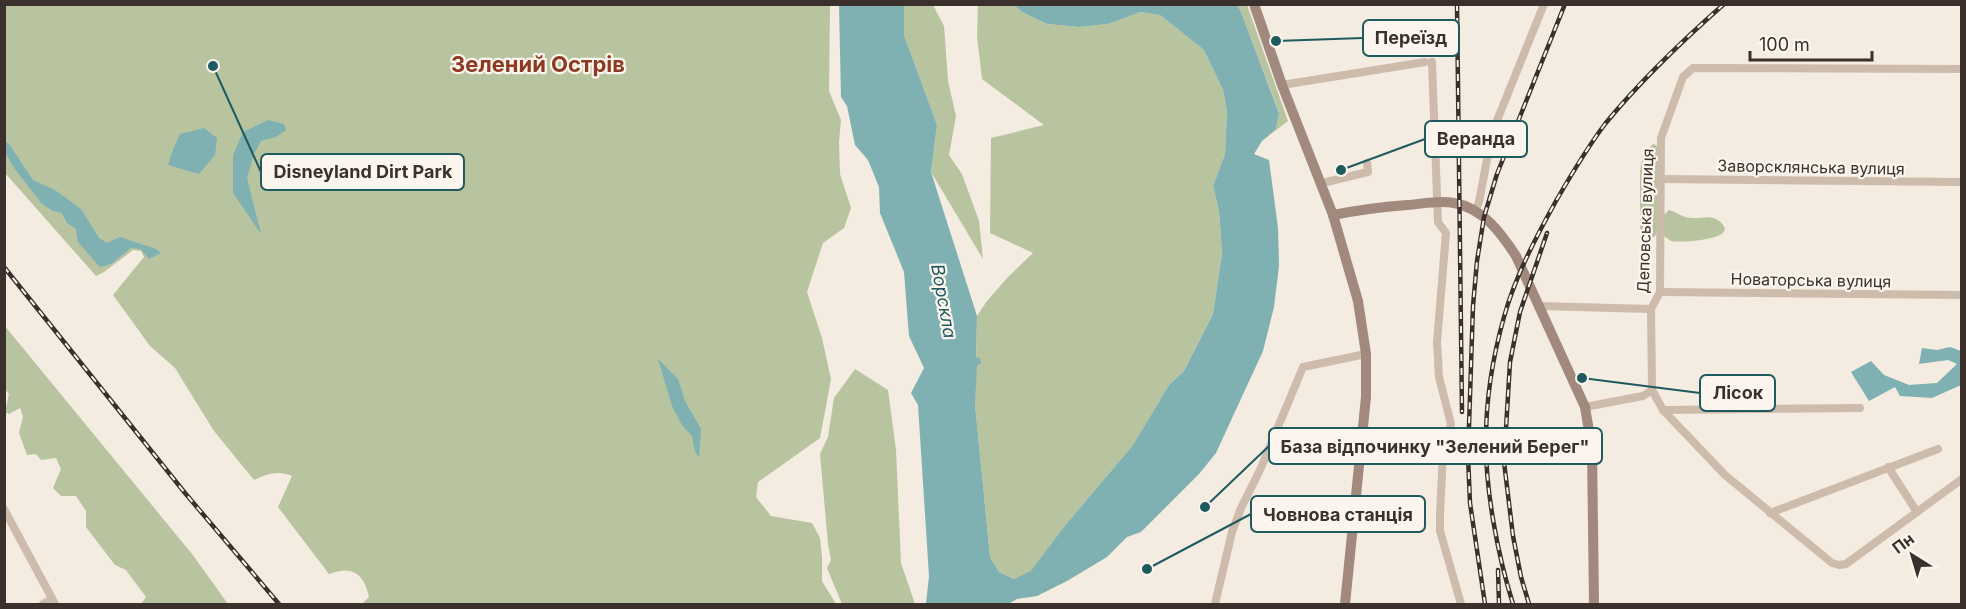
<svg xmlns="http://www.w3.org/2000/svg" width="1966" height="609" viewBox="0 0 1966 609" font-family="Inter,sans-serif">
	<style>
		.green { fill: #b8c4a0 }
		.water { fill: #7fb0b2 }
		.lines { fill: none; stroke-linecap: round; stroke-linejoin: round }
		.street { stroke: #cdbbac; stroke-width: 8 }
		.secondary { stroke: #a18a7d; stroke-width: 10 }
		.rail-casing { stroke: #3b302b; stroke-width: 4.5 }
		.rail { stroke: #fbf5ee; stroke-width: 2; stroke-dasharray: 7; stroke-linecap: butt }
		.labels { text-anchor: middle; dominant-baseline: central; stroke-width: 4.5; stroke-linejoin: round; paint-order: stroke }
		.street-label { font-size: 16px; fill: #3b302b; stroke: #fbf5ee }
		.water-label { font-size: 18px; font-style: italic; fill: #1f5a5e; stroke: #fbf5ee }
		.district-label { font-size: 22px; font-weight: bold; fill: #8c3b22; stroke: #fbf5ee }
		.leader { fill: none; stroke: #1f5a5e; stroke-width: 2 }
		.callout-dot { fill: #1f5a5e; stroke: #fbf5ee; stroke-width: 2 }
		.callout { fill: #fbf5ee; stroke: #1f5a5e; stroke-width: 2 }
		.callout-label { font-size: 18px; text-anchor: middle; font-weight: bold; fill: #3b302b }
	</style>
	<rect width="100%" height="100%" fill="#f4ebe1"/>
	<g class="green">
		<path d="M 4,5 L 830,5 L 829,91 L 841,120 L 839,142 L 840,174 L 851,208 L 844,228 L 823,243 L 807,292 L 822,338 L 831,379 L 820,438 L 758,482 L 756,497 L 771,516 L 812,523 L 820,538 L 822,557 L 822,581 L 836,604 L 362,604 L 369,597 C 364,573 352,565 329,574 L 278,507 L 292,476 C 278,470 267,474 254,480 L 214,431 L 175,368 L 150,346 L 113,295 L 144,257 L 141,251 L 133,250 L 104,272 L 96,276 L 5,173 Z"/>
		<polygon points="904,5 933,5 944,26 948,81 956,116 949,155 962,174 979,221 983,259 931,172 937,125 904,35"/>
		<polygon points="978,5 1014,5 1022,12 1047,24 1079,27 1108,24 1141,12 1160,15 1204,50 1223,90 1227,111 1225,154 1213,186 1219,211 1222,253 1213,314 1184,371 1169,385 1133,445 1063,528 1031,572 1014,579 999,572 990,557 975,404 977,316 987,301 1008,277 1033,253 990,233 991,138 1044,125 982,79 977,36"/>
		<polygon points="1237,5 1247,5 1288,121 1262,141 1276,129 1279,112 1241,12"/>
		<polygon points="1653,144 1659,147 1657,233 1654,237 1648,239 1643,236 1640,232 1640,171 1643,155"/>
		<path d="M 1669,210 C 1677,212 1683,218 1691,218 C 1701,219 1711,214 1719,221 C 1744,240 1680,243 1671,241 L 1664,236 L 1664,215 Z"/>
		<polygon points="4,325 192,554 228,604 141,604 146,597 126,570 115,565 86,527 86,511 76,496 61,496 53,488 61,469 56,458 41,460 36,454 27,455 19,433 23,417 20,408 9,414 5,412 9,394 5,389"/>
		<polygon points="855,369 888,390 896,450 901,563 915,604 842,604 827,568 831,560 828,544 820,454 828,437 834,398"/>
	</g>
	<g class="water">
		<polygon points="839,5 904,5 904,35 937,125 931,172 977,316 976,357 980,358 981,363 977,366 975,404 990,557 999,572 1014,579 1031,571 1063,528 1133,445 1169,385 1184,371 1213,314 1222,253 1219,211 1213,186 1225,154 1227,111 1223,90 1204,50 1160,15 1141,12 1108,24 1079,27 1047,24 1022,12 1014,5 1237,5 1241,12 1279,113 1276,129 1262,141 1254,154 1269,160 1278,228 1279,266 1274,307 1263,351 1216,453 1199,474 1141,532 1127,537 1107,557 1067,581 1037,596 1017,599 1010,603 1011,604 926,604 929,576 918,405 911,393 924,368 909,336 904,272 880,213 879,187 868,160 855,145 847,106 841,97"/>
		<polygon points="268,120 284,124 286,130 276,137 261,141 254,154 247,178 261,234 233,193 233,155 243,132"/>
		<polygon points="204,128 217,138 215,155 199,174 168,165 174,147 180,134"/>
		<polygon points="5,141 9,144 33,180 55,190 81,209 99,238 107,243 120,237 156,249 161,253 149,259 141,249 131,248 111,264 100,267 78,242 76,229 67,223 62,213 53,211 42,204 14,168 5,152"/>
		<polygon points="1950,347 1961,351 1961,385 1932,398 1900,396 1895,387 1869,401 1851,372 1871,361 1884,375 1909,385 1937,383 1957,364 1948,360 1919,364 1922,348 1937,350"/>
		<polygon points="658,359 678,379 685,401 701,429 699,457 695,452 692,436 682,425 672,406"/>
	</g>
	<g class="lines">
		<g class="street">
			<polyline points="1432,62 1438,222 1446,233 1437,342 1439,377 1451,424 1443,453 1440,514 1440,531 1461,604"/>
			<polyline points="1962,69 1693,68 1683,77 1661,138 1660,292 1651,309 1652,390 1663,410 1725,475 1832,563 1839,565 1846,564 1962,479"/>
			<polyline points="1282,85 1425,62"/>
			<polyline points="1660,179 1962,182"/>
			<polyline points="1322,183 1368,172 1367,163"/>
			<polyline points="1475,211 1479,202 1492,133 1544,4"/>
			<polyline points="1660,292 1962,295"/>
			<polyline points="1538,306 1651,309"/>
			<polyline points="1585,407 1643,396 1652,390"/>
			<polyline points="1663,410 1860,408"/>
			<polyline points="1888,467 1917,512"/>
			<polyline points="4,509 55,604"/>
			<polyline points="1770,513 1938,449"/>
			<polyline points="43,604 52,599"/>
			<polyline points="1215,604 1232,532 1241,508 1260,470 1303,367 1366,354"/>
		</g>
		<g class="secondary">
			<polyline points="1254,4 1282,85 1333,215 1358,301 1366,354 1366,397 1345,604"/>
			<path d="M 1333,215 C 1358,210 1382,207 1407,205 C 1422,204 1439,200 1454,203 C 1483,208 1501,233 1516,256 L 1585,407 L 1592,449 L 1594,604"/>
		</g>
		<defs>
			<g id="rail">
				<polyline points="1457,4 1462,412"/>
				<polyline points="4,267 185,493 279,604"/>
				<polyline points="1498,570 1499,604"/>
				<polyline points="1485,604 1470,503 1468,456 1473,306 1477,261 1484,217 1497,174 1565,4"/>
				<path d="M 1513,604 C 1498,556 1485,489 1486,439 C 1486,399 1493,356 1504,317 C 1515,277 1536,237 1556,201 C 1571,175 1587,148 1605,124 C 1641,80 1681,42 1724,4"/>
				<polyline points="1529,604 1521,577 1513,536 1504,462 1510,362 1520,312 1547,233"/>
			</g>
		</defs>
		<use href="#rail" class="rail-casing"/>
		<use href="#rail" class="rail"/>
	</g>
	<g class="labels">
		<g class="street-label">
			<text transform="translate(1811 167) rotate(1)">Заворсклянська вулиця</text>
			<text transform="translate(1645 221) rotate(-88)">Деповська вулиця</text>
			<text transform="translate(1811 280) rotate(1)">Новаторська вулиця</text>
		</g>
		<g class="water-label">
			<text transform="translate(944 301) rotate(80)">Ворскла</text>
		</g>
		<g class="district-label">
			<text x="538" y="64">Зелений Острів</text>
		</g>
	</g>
	<path class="leader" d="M1276 41L1363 38M1341 170L1425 139M213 66L261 172M1582 378L1700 393M1205 507L1269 446M1147 569L1251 514"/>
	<g class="callout-dot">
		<circle cx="1276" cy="41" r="6"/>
		<circle cx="1341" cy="170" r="6"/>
		<circle cx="213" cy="66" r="6"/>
		<circle cx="1582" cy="378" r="6"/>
		<circle cx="1205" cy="507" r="6"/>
		<circle cx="1147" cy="569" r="6"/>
	</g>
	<g class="callout">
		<rect x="1363" y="20" width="96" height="36" rx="6"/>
		<rect x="1425" y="121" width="102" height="36" rx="6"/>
		<rect x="261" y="154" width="203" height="36" rx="6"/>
		<rect x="1700" y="375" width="75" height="36" rx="6"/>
		<rect x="1269" y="428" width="333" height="36" rx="6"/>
		<rect x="1251" y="496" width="174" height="36" rx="6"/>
	</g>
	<g class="callout-label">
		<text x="1411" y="44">Переїзд</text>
		<text x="1476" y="145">Веранда</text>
		<text x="363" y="178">Disneyland Dirt Park</text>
		<text x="1738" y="399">Лісок</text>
		<text x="1435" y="453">База відпочинку "Зелений Берег"</text>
		<text x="1338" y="521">Човнова станція</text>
	</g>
	<rect width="1966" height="609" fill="none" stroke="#3b302b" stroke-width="12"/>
	<g transform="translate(1912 555) rotate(323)" stroke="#fbf5ee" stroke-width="4.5" paint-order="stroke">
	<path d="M0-4.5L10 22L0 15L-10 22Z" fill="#3b302b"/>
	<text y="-9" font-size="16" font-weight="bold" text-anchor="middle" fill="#3b302b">Пн</text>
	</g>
	<path d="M1750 51v9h122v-9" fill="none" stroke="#3b302b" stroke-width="3"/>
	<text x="1759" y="51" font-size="18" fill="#3b302b" stroke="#fbf5ee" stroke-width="4.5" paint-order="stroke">100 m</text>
</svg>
